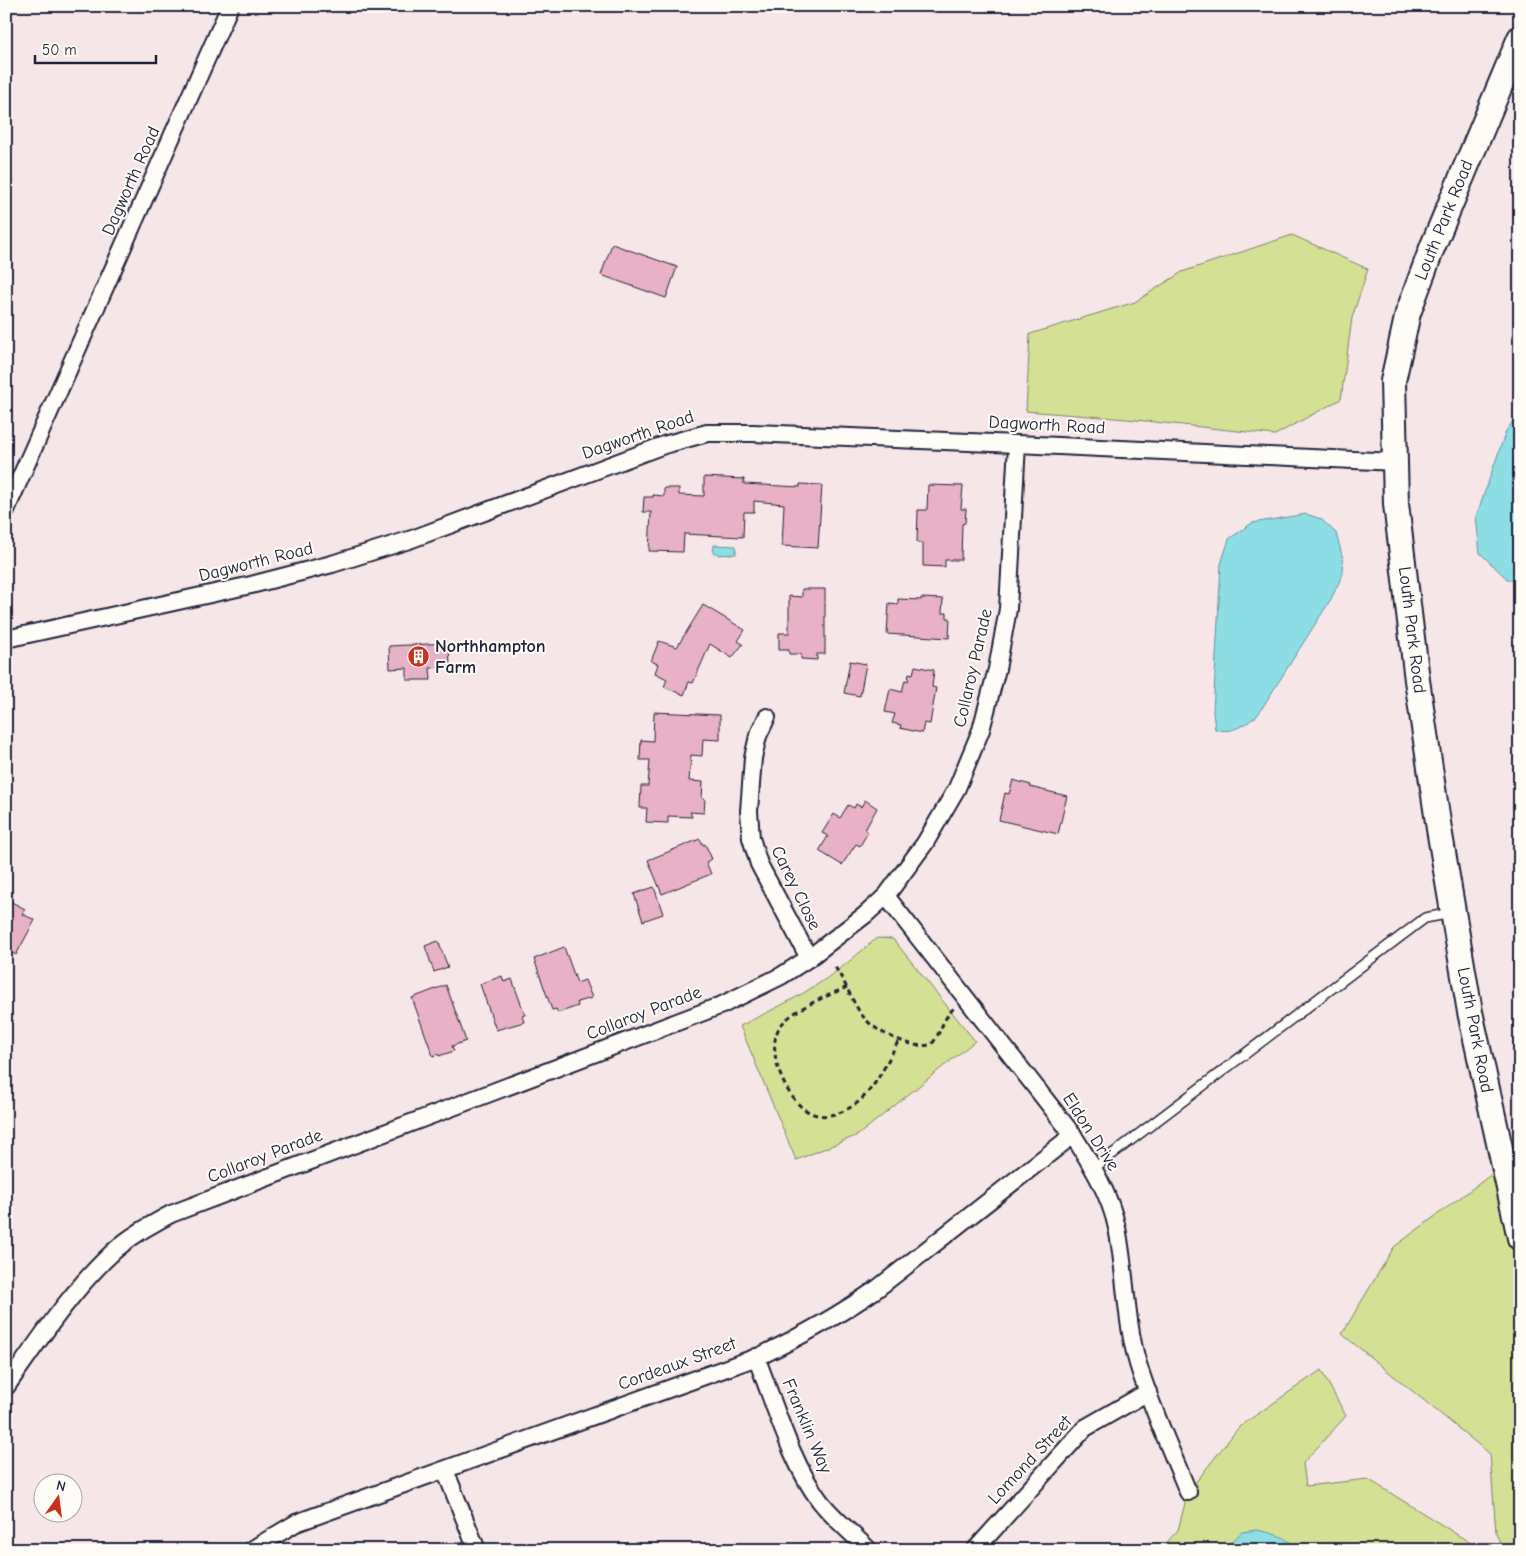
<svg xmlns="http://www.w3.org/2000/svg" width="1526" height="1556" viewBox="0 0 1526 1556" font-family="'Comic Neue',sans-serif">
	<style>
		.green { fill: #d4e194; stroke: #7b8268 }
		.water { fill: #8ddee4; stroke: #6293a0 }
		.building { fill: #e8b1c6; stroke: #22223b }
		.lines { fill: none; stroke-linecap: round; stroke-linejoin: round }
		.lane-casing { stroke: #22223b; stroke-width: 12 }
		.street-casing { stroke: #22223b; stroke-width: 20 }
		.secondary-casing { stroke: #22223b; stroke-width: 28 }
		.path { stroke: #22223b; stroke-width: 3; stroke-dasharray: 5 4; stroke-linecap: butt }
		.lane { stroke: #fdfcf7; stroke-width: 9 }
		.street { stroke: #fdfcf7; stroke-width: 16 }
		.secondary { stroke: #fdfcf7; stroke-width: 24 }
		.labels { text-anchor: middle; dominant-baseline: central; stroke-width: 4; stroke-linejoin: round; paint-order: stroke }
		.street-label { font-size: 18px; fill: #22223b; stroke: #fdfcf7 }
		.poi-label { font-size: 18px; font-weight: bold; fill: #22223b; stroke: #fdfcf7; text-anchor: start }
	</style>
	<rect width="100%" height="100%" fill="#f7e6e8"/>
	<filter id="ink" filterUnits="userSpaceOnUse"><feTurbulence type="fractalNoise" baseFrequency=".02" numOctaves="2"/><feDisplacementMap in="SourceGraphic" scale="10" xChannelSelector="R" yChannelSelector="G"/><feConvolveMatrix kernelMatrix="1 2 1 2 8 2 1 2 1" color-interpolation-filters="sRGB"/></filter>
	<g filter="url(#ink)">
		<g class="green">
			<polygon points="1292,235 1368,269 1352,318 1341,399 1275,435 1127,419 1026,411 1030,334 1135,302 1182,272"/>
			<path d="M 877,938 L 893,939 L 975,1041 L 858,1135 L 796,1160 L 740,1026 C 774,1009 808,993 838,970 C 852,960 864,948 877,938 Z"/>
			<polygon points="1520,1153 1520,1550 1503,1550 1496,1533 1490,1454 1342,1334 1394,1247"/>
			<polygon points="1321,1370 1346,1416 1303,1463 1306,1486 1368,1479 1482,1550 1160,1550 1178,1530 1188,1492 1239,1427"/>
		</g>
		<g class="water">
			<polygon points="1520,411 1520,581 1507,579 1480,553 1476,517 1506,431"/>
			<path d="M 1306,514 L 1321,519 L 1336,533 L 1343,559 L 1342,576 L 1331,599 L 1257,716 C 1243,726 1232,734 1215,729 L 1213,712 L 1221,564 L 1229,539 L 1252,523 Z"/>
			<polygon points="714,545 736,546 736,554 718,555 718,553 713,553"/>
			<path d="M 1257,1530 C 1270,1533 1290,1536 1296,1550 L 1231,1550 L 1227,1546 L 1242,1532 Z"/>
		</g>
		<g class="building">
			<polygon points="612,244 677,267 666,298 601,275"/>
			<polygon points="704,477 744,479 744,484 800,487 800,484 822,485 818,548 782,546 784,504 754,501 754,512 744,512 743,537 684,534 683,552 649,551 651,512 643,512 644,497 653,497 653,495 664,496 664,488 679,488 679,495 704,496"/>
			<polygon points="928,485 963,486 961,509 966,509 965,523 962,524 961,560 945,560 945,567 923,566 923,543 917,543 918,510 927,510"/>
			<polygon points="802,589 825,589 825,654 817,654 817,660 801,659 801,654 789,654 789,650 779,650 779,633 789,633 789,596 802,597"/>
			<polygon points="921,598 943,599 942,613 947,613 947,618 950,618 949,638 887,634 889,603 898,604 898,599 921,600"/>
			<polygon points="703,605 745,630 738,641 743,644 732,658 710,644 693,683 689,682 684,695 664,687 667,679 655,673 658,664 651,661 659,641 677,647"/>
			<polygon points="449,643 450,667 430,668 431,680 407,680 407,668 390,669 389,646"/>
			<polygon points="850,661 866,664 860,696 844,693"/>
			<polygon points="915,666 934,670 932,687 936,688 930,724 924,723 922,733 900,728 901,725 892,723 895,714 885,712 890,689 902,692 905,680 908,681 909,673 913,674"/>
			<polygon points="654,712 720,715 720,740 703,739 702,756 691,755 689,781 703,782 702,798 705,799 704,813 690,812 692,817 668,816 668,823 646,822 647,808 640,808 641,786 648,786 650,760 640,760 641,740 653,741"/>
			<polygon points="1013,780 1031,785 1030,787 1067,796 1058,834 999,820 1005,793 1009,794"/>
			<polygon points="865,800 877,808 865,830 868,832 860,846 856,844 842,865 819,851 828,836 822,833 834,814 840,818 848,805 854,808 856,804 861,807"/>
			<polygon points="700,839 703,845 705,844 712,859 706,862 711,874 662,894 648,860"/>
			<polygon points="654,887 663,914 643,921 634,894"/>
			<polygon points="6,899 25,909 22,914 35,920 16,955 6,949"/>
			<polygon points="438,941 448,967 434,972 425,946"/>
			<polygon points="564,947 577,983 585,980 592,998 577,1002 578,1006 558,1013 556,1009 552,1010 534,959"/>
			<polygon points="502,976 504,982 512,979 525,1015 522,1016 524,1022 496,1030 480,984"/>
			<polygon points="446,985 466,1041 452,1046 454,1051 439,1056 438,1054 433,1056 412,998"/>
		</g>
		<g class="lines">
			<defs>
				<polyline id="lane" points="1094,1168 1425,918 1452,913"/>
				<g id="street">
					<polyline points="6,510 230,6"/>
					<polyline points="6,639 251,585 332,564 412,539 664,445 707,433 753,433 1017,444 1396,462"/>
					<polyline points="767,717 758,736 753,758 749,811 751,838 759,864 809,958"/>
					<path d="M 886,896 L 1073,1135 C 1091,1164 1110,1194 1117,1228 C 1126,1272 1125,1320 1138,1364 C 1151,1407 1171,1450 1188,1492"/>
					<path d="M 756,1357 C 774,1402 791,1463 820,1501 C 834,1519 853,1534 869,1550"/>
					<path d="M 6,1387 C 39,1340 71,1291 113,1252 C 130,1236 151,1225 171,1214 L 722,1005 L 781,976 L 809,958 L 865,915 L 886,896 L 925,843 L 957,788 L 981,730 L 997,669 L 1008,609 L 1017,444"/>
					<polyline points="445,1470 477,1550"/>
					<path d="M 251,1550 L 296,1523 L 760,1356 C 802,1336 841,1314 878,1288 L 1073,1135"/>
					<polyline points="975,1550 1085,1428 1148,1392"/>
				</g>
				<polyline id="secondary" points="1520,38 1432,248 1408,313 1393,381 1396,504 1417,680 1439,829 1470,1012 1520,1238"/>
			</defs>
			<use href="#lane" class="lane-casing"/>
			<use href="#street" class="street-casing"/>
			<use href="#secondary" class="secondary-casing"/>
			<g class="path">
				<path d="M 835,967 C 858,1002 853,1022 899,1040 C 910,1044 920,1048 932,1044 C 942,1031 941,1021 954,1008"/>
				<path d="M 847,987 C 826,997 791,1009 779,1028 C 765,1052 787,1103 811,1113 C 826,1120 845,1112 857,1103 C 877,1087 887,1061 899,1040"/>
			</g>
			<use href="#lane" class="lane"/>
			<use href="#street" class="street"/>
			<use href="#secondary" class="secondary"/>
		</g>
	</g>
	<defs>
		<symbol id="building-disc" viewBox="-11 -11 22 22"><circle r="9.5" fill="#c8321e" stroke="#fdfcf7"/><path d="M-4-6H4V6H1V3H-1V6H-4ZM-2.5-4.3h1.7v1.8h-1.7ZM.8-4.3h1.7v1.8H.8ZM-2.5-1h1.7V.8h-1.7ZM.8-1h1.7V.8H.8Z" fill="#fff"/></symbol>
	</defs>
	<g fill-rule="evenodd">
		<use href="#building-disc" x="406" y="644" width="25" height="25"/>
	</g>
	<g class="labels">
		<g class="street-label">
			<text transform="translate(131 181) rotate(-66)">Dagworth Road</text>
			<text transform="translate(1444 220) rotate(-68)">Louth Park Road</text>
			<text transform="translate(1047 425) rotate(3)">Dagworth Road</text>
			<text transform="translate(638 435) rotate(-19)">Dagworth Road</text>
			<text transform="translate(256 562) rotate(-14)">Dagworth Road</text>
			<text transform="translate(1412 630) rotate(83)">Louth Park Road</text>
			<text transform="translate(973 668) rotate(-77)">Collaroy Parade</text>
			<text transform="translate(796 888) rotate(64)">Carey Close</text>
			<text transform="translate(644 1013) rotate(-21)">Collaroy Parade</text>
			<text transform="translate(1475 1030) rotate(79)">Louth Park Road</text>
			<text transform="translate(1091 1132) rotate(57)">Eldon Drive</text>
			<text transform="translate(265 1156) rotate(-21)">Collaroy Parade</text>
			<text transform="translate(677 1364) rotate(-20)">Cordeaux Street</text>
			<text transform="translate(807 1426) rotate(67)">Franklin Way</text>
			<text transform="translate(1030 1460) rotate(-47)">Lomond Street</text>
		</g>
		<g class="poi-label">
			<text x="435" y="646">Northhampton<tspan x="435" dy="21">Farm</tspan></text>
		</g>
	</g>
	<rect width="1526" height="1556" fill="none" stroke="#fdfcf7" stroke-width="25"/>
	<rect x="12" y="12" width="1501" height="1531" fill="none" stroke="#22223b" stroke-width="2" filter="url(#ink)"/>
	<g transform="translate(58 1498) rotate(14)"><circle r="24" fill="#fdfcf7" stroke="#a5a5ac"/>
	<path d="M0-4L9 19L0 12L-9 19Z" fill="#c8321e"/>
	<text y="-8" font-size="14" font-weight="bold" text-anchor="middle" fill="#22223b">N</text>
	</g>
	<path d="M35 55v8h121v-8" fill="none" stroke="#22223b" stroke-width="2.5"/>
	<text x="42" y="55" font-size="15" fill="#22223b" stroke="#fdfcf7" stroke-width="4" paint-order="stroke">50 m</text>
</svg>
